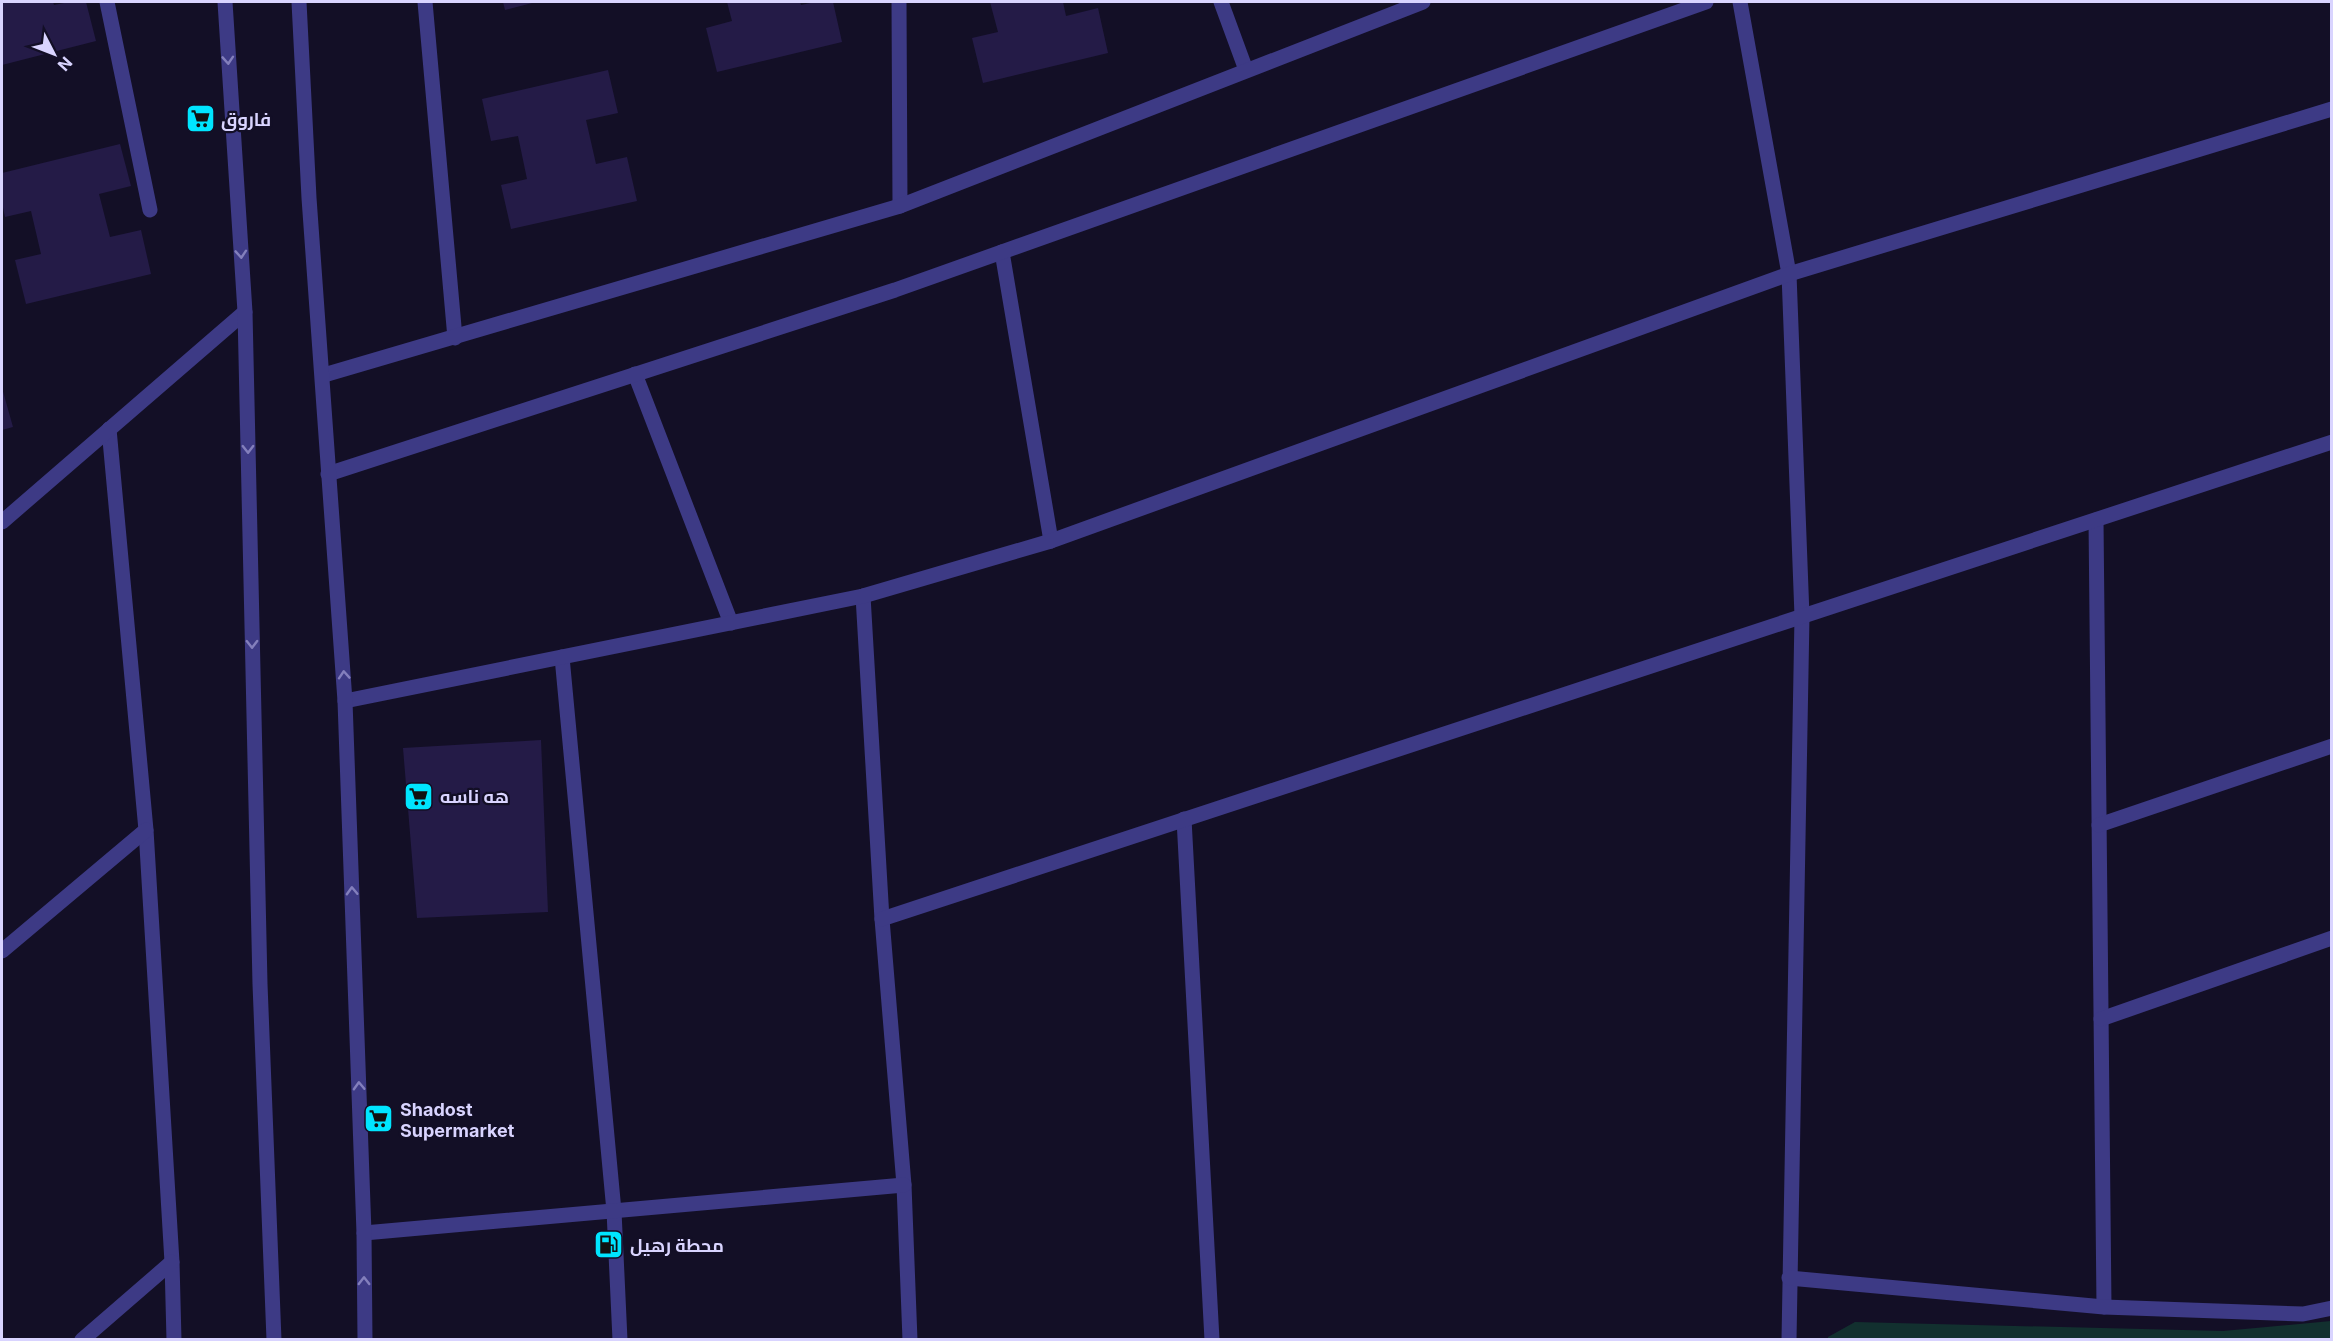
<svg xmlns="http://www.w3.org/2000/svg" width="2333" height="1341" viewBox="0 0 2333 1341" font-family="Inter,Cairo,sans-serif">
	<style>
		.green { fill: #12302f }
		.building { fill: #241b47 }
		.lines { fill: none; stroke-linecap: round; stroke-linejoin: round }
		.service { stroke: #3d3a85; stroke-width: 15 }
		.minor { stroke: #3d3a85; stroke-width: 15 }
		.tertiary { stroke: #3d3a85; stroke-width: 15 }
		.oneway { stroke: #837fbc }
		.labels { text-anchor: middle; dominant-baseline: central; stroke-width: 4.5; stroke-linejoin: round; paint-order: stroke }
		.poi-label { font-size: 18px; font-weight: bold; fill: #d9d4ff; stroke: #130f26; text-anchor: start }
	</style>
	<rect width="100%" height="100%" fill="#130f26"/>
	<polygon class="green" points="2331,1321 2331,1340 1828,1339 1828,1337 1855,1322 2223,1331"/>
	<g class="building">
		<polygon points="2,2 53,2 54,5 69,2 86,2 96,41 2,65"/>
		<polygon points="503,2 536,2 505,10"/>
		<polygon points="727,2 800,2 801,5 815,2 833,2 842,42 717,72 706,28 732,21"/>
		<polygon points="990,2 1063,2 1066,16 1098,8 1108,53 983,83 972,38 998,32"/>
		<polygon points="608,70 618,113 586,120 596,164 627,157 637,201 511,229 501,185 527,179 518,136 491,141 482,99"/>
		<polygon points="120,144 131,186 99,194 110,237 141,230 151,274 26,304 15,260 41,254 31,211 5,217 2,203 2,173"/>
		<polygon points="2,388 13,427 2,430"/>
		<polygon points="541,740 548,912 417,918 403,748"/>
	</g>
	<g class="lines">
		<polyline class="service" points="1221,2 1246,70"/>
		<g class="minor">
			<polyline points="107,2 150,210"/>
			<polyline points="425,2 455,338"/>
			<polyline points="899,2 900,206"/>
			<polyline points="1740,2 1789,274 1802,616 1789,1340"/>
			<polyline points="1002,252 1051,541"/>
			<polyline points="635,374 731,623"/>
			<polyline points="324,375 900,206 1423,2"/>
			<polyline points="109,429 146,830 172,1262 174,1340"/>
			<polyline points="328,474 895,290 1706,2"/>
			<polyline points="2096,520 2104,1307"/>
			<polyline points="2,522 245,312"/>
			<polyline points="863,596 882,919 904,1185 910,1340"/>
			<polyline points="562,657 614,1211 620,1340"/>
			<polyline points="345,701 863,596 1051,541 1789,274 2332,109"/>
			<polyline points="1184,819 1212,1340"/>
			<polyline points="2099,825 2332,746"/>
			<polyline points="882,919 2332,442"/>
			<polyline points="2,951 146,830"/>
			<polyline points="2101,1019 2332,938"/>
			<polyline points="364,1233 904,1185"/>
			<polyline points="1789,1278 2104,1307 2303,1314 2332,1308"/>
			<polyline points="82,1340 172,1262"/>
		</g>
		<g class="tertiary">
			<polyline points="225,2 245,312 260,984 274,1340"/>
			<polyline points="299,2 309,198 345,701 364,1233 365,1340"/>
		</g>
	</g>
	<defs><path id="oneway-chevron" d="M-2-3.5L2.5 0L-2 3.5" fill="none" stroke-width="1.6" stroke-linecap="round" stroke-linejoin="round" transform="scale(1.5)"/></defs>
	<g class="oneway">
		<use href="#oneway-chevron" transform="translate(228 60) rotate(86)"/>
		<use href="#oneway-chevron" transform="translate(241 254) rotate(86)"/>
		<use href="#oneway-chevron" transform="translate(248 449) rotate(89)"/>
		<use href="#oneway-chevron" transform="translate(252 644) rotate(89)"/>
		<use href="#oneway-chevron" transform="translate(344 675) rotate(-94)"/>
		<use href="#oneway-chevron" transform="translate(352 891) rotate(-92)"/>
		<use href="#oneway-chevron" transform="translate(359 1086) rotate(-92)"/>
		<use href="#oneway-chevron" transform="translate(364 1281) rotate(-90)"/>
	</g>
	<defs>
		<symbol id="supermarket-square" viewBox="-11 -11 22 22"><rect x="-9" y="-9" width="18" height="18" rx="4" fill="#00e5ff" stroke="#130f26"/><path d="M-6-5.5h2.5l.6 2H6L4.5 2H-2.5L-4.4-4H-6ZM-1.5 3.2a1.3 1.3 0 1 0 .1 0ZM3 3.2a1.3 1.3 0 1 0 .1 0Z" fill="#111"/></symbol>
		<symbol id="fuel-square" viewBox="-11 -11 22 22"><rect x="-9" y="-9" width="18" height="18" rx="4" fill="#00e5ff" stroke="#130f26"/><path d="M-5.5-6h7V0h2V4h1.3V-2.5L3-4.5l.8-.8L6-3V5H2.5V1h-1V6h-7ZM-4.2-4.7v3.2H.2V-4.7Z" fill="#111"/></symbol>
	</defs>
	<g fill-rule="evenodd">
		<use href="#supermarket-square" x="184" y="102" width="33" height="33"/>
		<use href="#supermarket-square" x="402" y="780" width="33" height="33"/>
		<use href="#supermarket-square" x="362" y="1102" width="33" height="33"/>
		<use href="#fuel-square" x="592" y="1228" width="33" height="33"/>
	</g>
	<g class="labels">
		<g class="poi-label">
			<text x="221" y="119">فاروق</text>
			<text x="440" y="796">هه ناسه</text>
			<text x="400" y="1109">Shadost<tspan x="400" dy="21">Supermarket</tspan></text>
			<text x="630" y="1245">محطة رهيل</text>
		</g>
	</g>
	<rect width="2333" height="1341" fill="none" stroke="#d9d4ff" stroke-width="6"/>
	<g transform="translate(54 54) rotate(132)" stroke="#130f26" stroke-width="4.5" paint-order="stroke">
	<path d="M0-4.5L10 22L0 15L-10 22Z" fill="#d9d4ff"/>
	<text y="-9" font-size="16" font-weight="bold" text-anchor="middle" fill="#d9d4ff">N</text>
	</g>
</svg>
